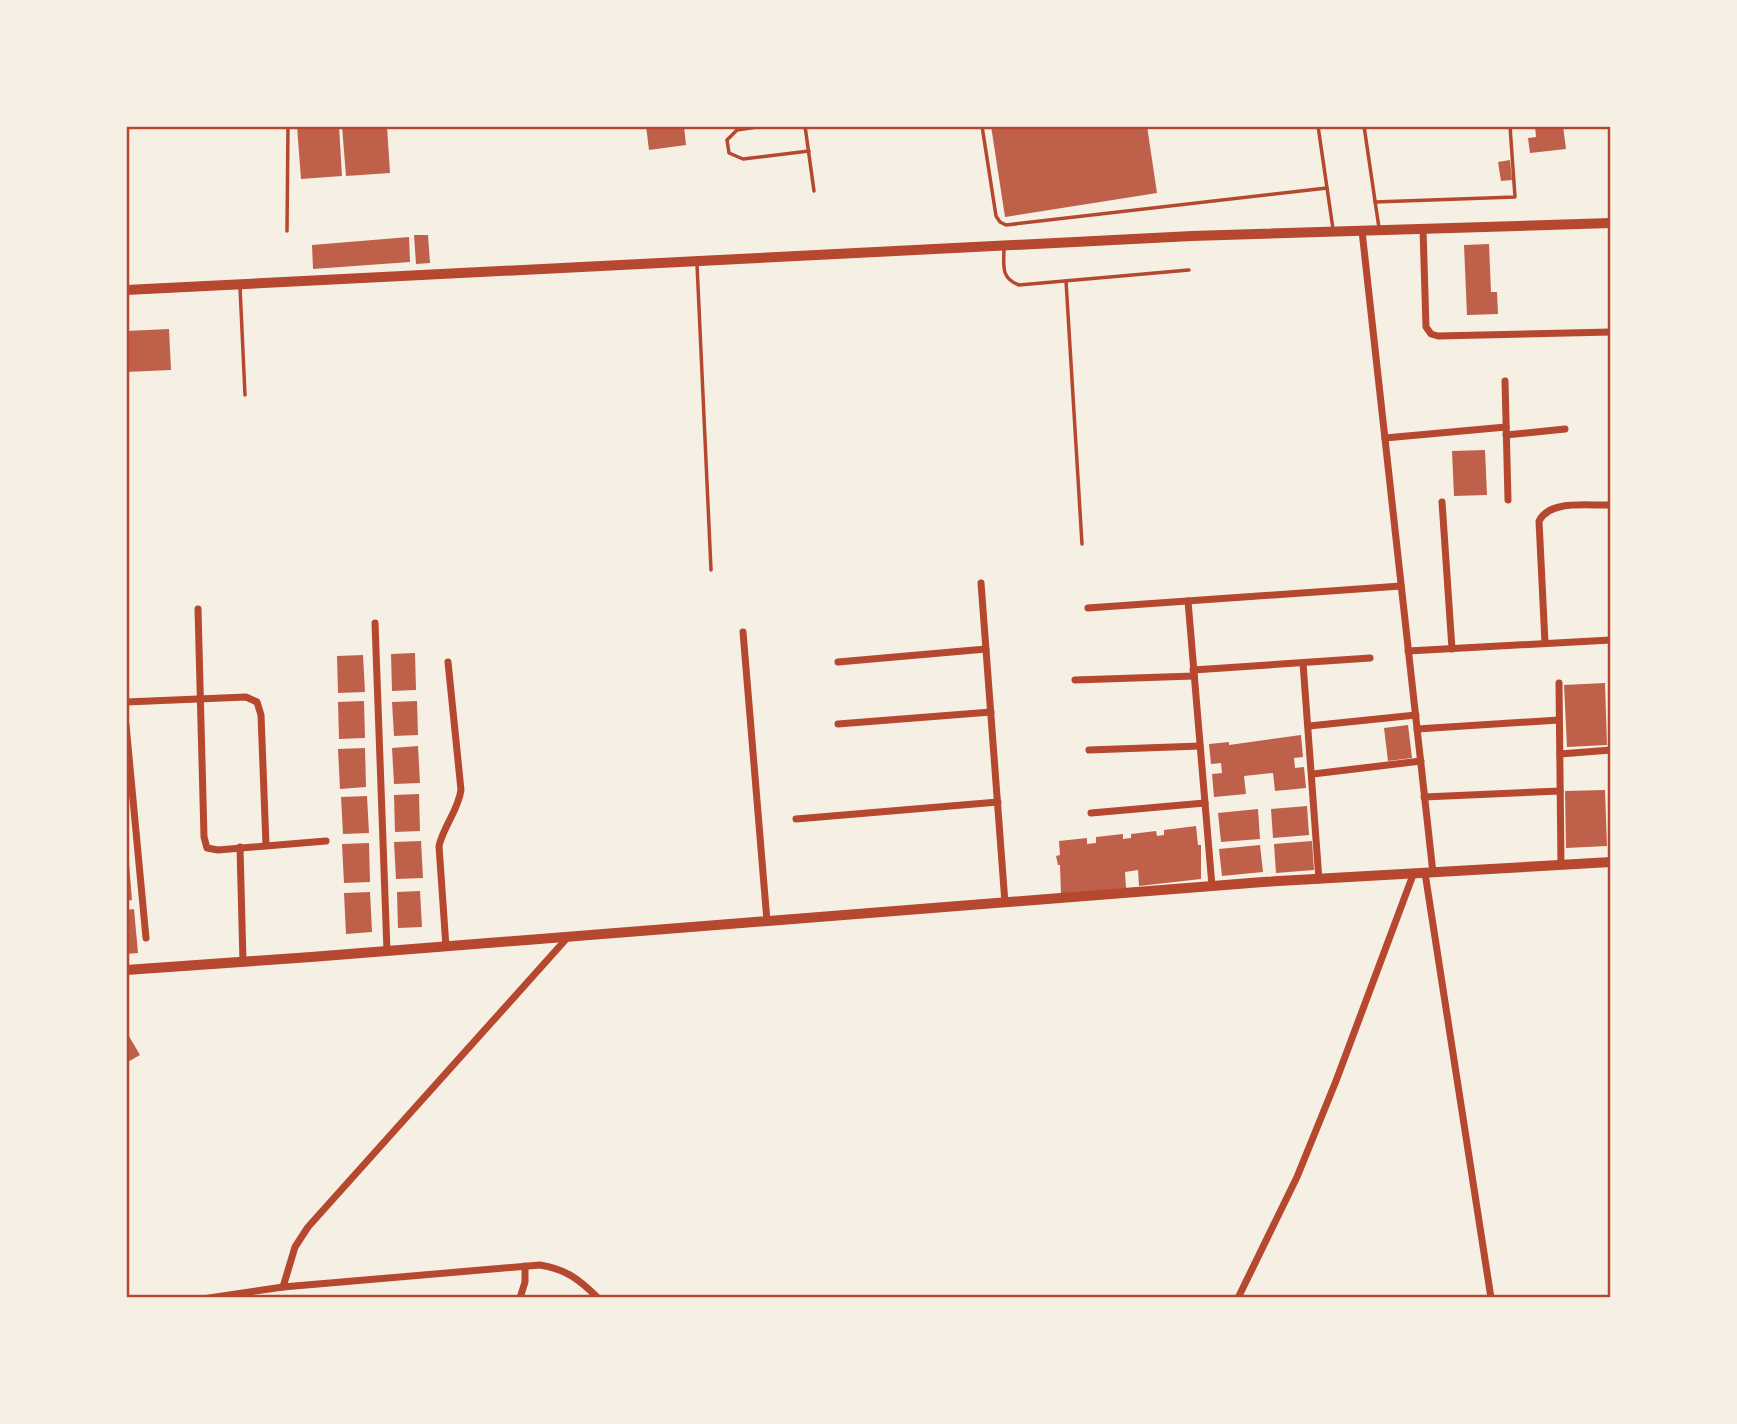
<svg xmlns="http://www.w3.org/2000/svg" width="1737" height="1424" viewBox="0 0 1737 1424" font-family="Lora,serif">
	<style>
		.building { fill: #bf614a }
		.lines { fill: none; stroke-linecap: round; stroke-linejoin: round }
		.service { stroke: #b5482f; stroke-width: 3.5 }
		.minor { stroke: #b5482f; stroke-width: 7 }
		.tertiary { stroke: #b5482f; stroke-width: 10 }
		.neatline { fill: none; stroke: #b5482f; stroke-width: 2.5 }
	</style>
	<rect width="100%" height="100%" fill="#f6efe4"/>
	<g class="building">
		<polygon points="297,126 339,126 342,176 301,179"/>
		<polygon points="342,126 387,126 390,173 346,176"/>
		<polygon points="646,126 684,126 686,145 649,150"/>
		<polygon points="991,126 1147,126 1157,193 1005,217"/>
		<polygon points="1535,126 1563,126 1566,149 1530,153 1528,138 1536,137"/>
		<polygon points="1510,160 1512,180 1501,181 1498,162"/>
		<polygon points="414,235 428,235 430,263 416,264"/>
		<polygon points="409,237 410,262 313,269 312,245"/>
		<polygon points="1489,244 1491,292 1497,292 1498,314 1467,315 1464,245"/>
		<polygon points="169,329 171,370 126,372 126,331"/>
		<polygon points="1485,450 1487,495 1454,496 1452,451"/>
		<polygon points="415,653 416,690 392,691 391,654"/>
		<polygon points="363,655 365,692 338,693 337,656"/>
		<polygon points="1605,683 1607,745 1567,747 1564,685"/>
		<polygon points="364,701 365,738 339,739 338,702"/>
		<polygon points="417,701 418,735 394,736 392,702"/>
		<polygon points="1408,725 1412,758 1388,761 1384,728"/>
		<polygon points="1301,735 1303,757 1294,758 1295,768 1304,767 1306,788 1275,791 1273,773 1244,776 1246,794 1214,797 1212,774 1222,773 1221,763 1211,764 1209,744 1229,742 1229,745"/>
		<polygon points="418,746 420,783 394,784 392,748"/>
		<polygon points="365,748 366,787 340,789 338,749"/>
		<polygon points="1605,790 1607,846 1566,848 1565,791"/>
		<polygon points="419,794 420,831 395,832 394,795"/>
		<polygon points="367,796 369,833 343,834 341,797"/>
		<polygon points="1307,806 1309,835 1273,838 1271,809"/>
		<polygon points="1258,809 1260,839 1221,842 1218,813"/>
		<polygon points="1196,826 1198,845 1201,845 1201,879 1139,886 1138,870 1125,872 1126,888 1061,895 1060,865 1058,865 1056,856 1060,855 1059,841 1087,838 1087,844 1096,843 1096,837 1123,834 1123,839 1131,838 1131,834 1156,831 1157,836 1164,835 1164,830"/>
		<polygon points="421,841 423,878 396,879 394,842"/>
		<polygon points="1312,841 1314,870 1276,873 1274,844"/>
		<polygon points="369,843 370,882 344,883 342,844"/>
		<polygon points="1260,845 1263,872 1222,876 1219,849"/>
		<polygon points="128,850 132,900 126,901 126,851"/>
		<polygon points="420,891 422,927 398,928 397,892"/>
		<polygon points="370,892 372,932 346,934 344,893"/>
		<polygon points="134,909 138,953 126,954 126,910"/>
		<polygon points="126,1031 140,1055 126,1063"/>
	</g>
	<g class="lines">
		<g class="service">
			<polyline points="764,126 737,130 727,140 729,153 743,159 809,151"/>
			<polyline points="805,126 814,191"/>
			<polyline points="982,126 996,216 1000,222 1006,225 1327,188"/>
			<polyline points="1318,126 1333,229"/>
			<polyline points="1364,126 1379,228"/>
			<polyline points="1375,202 1515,197 1510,126"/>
			<polyline points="287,231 288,126"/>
			<path d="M 1004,247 C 1004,265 1000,278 1019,285 L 1189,270"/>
			<polyline points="697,264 711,570"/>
			<polyline points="1066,281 1082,544"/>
			<polyline points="240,287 245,395"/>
		</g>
		<g class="minor">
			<polyline points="1423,229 1426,327 1431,334 1438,336 1611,332"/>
			<polyline points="1362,231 1433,873"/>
			<polyline points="1505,381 1508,500"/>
			<polyline points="1506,435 1565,429"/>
			<polyline points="1385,438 1506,427"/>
			<polyline points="1442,502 1452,649"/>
			<polyline points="981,583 1005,903"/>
			<polyline points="1188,601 1212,886"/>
			<polyline points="1088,608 1401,586"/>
			<polyline points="198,609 204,837 207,848 218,850 326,841"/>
			<polyline points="375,623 387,951"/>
			<polyline points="743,632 767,921"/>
			<path d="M 1545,643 L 1539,521 C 1550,499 1589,506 1611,505"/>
			<polyline points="1408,651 1611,640"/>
			<polyline points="838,662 986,649"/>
			<polyline points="1303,663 1319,880"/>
			<polyline points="1193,670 1370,658"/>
			<polyline points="1075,680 1194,676"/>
			<polyline points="1559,683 1561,865"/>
			<polyline points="126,702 246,697 257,702 261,715 266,845"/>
			<polyline points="838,724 991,712"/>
			<polyline points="126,725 146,938"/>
			<polyline points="1309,726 1416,715"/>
			<polyline points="1417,729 1559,720"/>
			<polyline points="1089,750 1200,746"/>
			<polyline points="1560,754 1611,750"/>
			<polyline points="1313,774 1421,761"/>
			<polyline points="1424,797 1560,791"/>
			<polyline points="1091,813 1205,803"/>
			<polyline points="796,819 998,802"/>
			<polyline points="240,847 243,962"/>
			<polyline points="1425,873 1491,1298"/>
			<path d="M 446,947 L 439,846 C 444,825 458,811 461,790 L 448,662"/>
			<polyline points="283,1287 295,1247 308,1227 568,937"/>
			<path d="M 209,1298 L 283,1287 L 540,1265 C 566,1269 580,1280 598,1298"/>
			<polyline points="520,1298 525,1282 525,1266"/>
			<polyline points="1238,1298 1297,1177 1336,1081 1413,875"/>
		</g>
		<g class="tertiary">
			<polyline points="126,290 1192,236 1611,223"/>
			<polyline points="126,970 311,957 1263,882 1611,862"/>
		</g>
	</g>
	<rect width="1737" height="1424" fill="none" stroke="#f6efe4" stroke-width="256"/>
	<rect x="128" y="128" width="1481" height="1168" class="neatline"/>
</svg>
